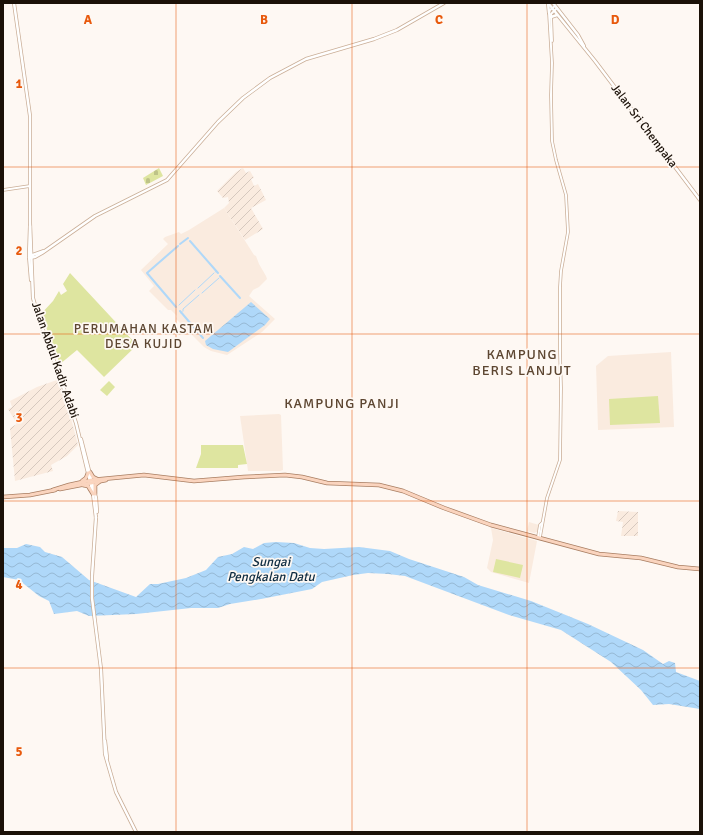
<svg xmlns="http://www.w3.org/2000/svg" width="703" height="835" viewBox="0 0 703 835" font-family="Signika,sans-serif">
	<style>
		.built { fill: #faebdf }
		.industrial { fill: url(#industrial-furrows) }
		.cemetery { fill: url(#cemetery-stones) }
		.park { fill: #dee5a0 }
		.water { fill: url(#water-waves) }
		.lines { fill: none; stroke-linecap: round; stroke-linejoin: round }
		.stream { stroke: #afd8f9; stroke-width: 1 }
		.canal { stroke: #afd8f9; stroke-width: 2 }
		.tertiary-casing { stroke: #caae97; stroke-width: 3.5 }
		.secondary-casing { stroke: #caae97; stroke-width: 4 }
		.primary-casing { stroke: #a97e62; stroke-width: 4.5 }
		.tertiary { stroke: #fff; stroke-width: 2 }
		.secondary { stroke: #fff; stroke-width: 2.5 }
		.primary { stroke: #fad4be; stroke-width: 3 }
		.grid { fill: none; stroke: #e8590c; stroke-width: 1; stroke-opacity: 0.55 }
		.labels { text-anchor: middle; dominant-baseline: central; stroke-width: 3.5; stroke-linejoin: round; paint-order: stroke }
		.street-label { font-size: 12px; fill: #1b1108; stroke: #fef8f3 }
		.neighbourhood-label { font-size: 13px; letter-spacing: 1px; fill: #5d4631; stroke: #fef8f3 }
		.water-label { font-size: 13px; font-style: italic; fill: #0e2c42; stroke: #fef8f3 }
		.quarter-label { font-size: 14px; letter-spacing: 1px; fill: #5d4631; stroke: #fef8f3 }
		.grid-label { font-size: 13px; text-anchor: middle; font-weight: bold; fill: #e8590c; stroke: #fef8f3; stroke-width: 3.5; stroke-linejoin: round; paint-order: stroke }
	</style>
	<defs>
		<pattern id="industrial-furrows" width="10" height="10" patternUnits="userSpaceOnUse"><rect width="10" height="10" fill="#faebdf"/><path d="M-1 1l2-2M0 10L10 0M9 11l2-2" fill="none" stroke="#d6c8be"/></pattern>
		<pattern id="cemetery-stones" width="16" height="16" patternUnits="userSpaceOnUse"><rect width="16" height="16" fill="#dee5a0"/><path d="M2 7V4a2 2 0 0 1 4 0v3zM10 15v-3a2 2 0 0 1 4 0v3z" fill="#bec388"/></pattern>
		<pattern id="water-waves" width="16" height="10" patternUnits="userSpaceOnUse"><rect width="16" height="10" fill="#afd8f9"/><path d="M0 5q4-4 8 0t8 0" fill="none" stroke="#96b8d4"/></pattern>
	</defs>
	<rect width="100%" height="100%" fill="#fef8f3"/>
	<g class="built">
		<polygon points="224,208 242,236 254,255 256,256 259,264 266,276 267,279 259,287 253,290 249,296 275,319 262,332 227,355 211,351 204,347 176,319 177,316 171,310 168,310 149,291 154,286 141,270 168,244 163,239 165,237 179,232 181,234 189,230"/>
		<polygon points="671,352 674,427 598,430 596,366 608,356"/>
		<polygon points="279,414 281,415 283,470 280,471 248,471 240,416"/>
		<polygon points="529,522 539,525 537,532 534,533 527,531"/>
		<polygon points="491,528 537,541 529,583 491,572 487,568 493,540"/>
	</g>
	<g class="industrial">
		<polygon points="243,168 246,173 250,171 254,178 251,179 254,186 258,184 266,200 251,208 263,229 245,240 224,208 229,203 228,197 223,198 217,191 236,172"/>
		<polygon points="57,380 67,403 78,445 67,456 51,465 53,471 15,481 10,428 17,424 8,409 12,407 10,401 37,387"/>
		<polygon points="618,511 638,512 638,536 621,536 623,522 616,521"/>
	</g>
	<polygon class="cemetery" points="159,168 163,176 146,185 143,178"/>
	<g class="park">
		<polygon points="70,273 137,345 104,377 77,350 60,364 41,314 53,301 59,291 61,295 67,291 63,284"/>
		<polygon points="109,381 115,387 107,396 100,390"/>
		<polygon points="658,396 660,423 610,425 609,399"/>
		<polygon points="201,445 243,445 247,464 238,465 238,468 196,468 201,454"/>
		<polygon points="496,559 523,565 520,578 493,572"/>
	</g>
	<g class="water">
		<polygon points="251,302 270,319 265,325 228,352 213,349 206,345 205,341"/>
		<polygon points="276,542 294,543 310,548 324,549 359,547 390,551 409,559 464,577 478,585 531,601 588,624 643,650 663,664 669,661 675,663 676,672 700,681 700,709 669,704 653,705 641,690 611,662 561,630 509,615 405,576 388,574 368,573 353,575 322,582 312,589 261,599 230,604 218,608 191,608 136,614 89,616 77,611 54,614 49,601 39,596 19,580 3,577 3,548 17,548 26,544 40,547 45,552 62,557 89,580 136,597 150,584 158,584 186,578 206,570 218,557 232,554 244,547 253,549 264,543"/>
	</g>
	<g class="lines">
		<g class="stream">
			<polyline points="216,272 216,271"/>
			<polyline points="198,288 214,273"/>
			<polyline points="202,293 219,278"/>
			<polyline points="179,305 195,290"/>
			<polyline points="183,311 183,309 199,295"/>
			<polyline points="181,313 182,312"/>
		</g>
		<g class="canal">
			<polyline points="190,241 218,273"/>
			<polyline points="180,244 188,238"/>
			<polyline points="220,276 240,298"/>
			<polyline points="176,307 147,273 178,246"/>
			<polyline points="180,311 203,338"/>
		</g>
		<defs>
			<g id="tertiary">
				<polyline points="552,41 551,14 557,8"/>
				<polyline points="3,190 30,186"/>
				<polyline points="538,537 540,525 542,523"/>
				<polyline points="540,537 547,498 560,460 561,388 560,352 560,287 561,271 568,232 566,195 556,160 552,141 551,95 552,63 549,13 550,10 555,6"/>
			</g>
			<g id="secondary">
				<polyline points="14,3 30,116 30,223 33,298 39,319 76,423 93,494 96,518"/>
				<polyline points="548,3 595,61 700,200"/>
				<polyline points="548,3 549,13"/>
				<polyline points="553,3 578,35 584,46"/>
				<polyline points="551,17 557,15"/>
				<polyline points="30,226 29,256 31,280"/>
				<polyline points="30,256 44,251"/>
				<polyline points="29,258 35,257 42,253 95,216 167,180 218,122 243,98 270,78 306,59 374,39 397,30 444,3"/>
				<polyline points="81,439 96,498 97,512"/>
				<polyline points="96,517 92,576 92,598 101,669 105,754 116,792 136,832"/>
				<polyline points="105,741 107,758"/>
			</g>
			<g id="primary">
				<polyline points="90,472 93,477 97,479"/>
				<polyline points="82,481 86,478 88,473"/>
				<polyline points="83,485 88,486 93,494"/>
				<polyline points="60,489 106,480"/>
				<polyline points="53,490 69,485 92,480 144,475 194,481 244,477 285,475 302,477 327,483 379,485 403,491 444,508 491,525 599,554 641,558 678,567 700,569"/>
				<polyline points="95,494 95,485 99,482"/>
				<polyline points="3,497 30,495 55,490"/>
			</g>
		</defs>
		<use href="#tertiary" class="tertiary-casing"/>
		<use href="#secondary" class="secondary-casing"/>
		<use href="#primary" class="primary-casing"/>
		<use href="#tertiary" class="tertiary"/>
		<use href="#secondary" class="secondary"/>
		<use href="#primary" class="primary"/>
	</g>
	<path class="grid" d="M 176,3 L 176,832M 352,3 L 352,832M 527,3 L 527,832M 3,167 L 700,167M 3,334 L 700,334M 3,501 L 700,501M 3,668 L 700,668"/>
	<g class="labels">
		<g class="street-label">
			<text transform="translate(644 126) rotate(53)">Jalan Sri Chempaka</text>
			<text transform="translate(55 360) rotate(71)">Jalan Abdul Kadir Adabi</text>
		</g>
		<g class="neighbourhood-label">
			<text x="144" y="329">PERUMAHAN KASTAM<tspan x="144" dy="15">DESA KUJID</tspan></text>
		</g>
		<g class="water-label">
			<text x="271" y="562">Sungai<tspan x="271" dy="15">Pengkalan Datu</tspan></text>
		</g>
		<g class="quarter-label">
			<text x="522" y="354">KAMPUNG<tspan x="522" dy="16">BERIS LANJUT</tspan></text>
			<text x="342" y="403">KAMPUNG PANJI</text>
		</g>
	</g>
	<g class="grid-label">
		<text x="88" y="24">A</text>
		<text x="264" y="24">B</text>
		<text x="439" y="24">C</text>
		<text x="615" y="24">D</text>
		<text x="19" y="88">1</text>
		<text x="19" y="255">2</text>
		<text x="19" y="422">3</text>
		<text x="19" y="589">4</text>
		<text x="19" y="756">5</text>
	</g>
	<rect width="703" height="835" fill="none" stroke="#1b1108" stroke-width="8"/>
</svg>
